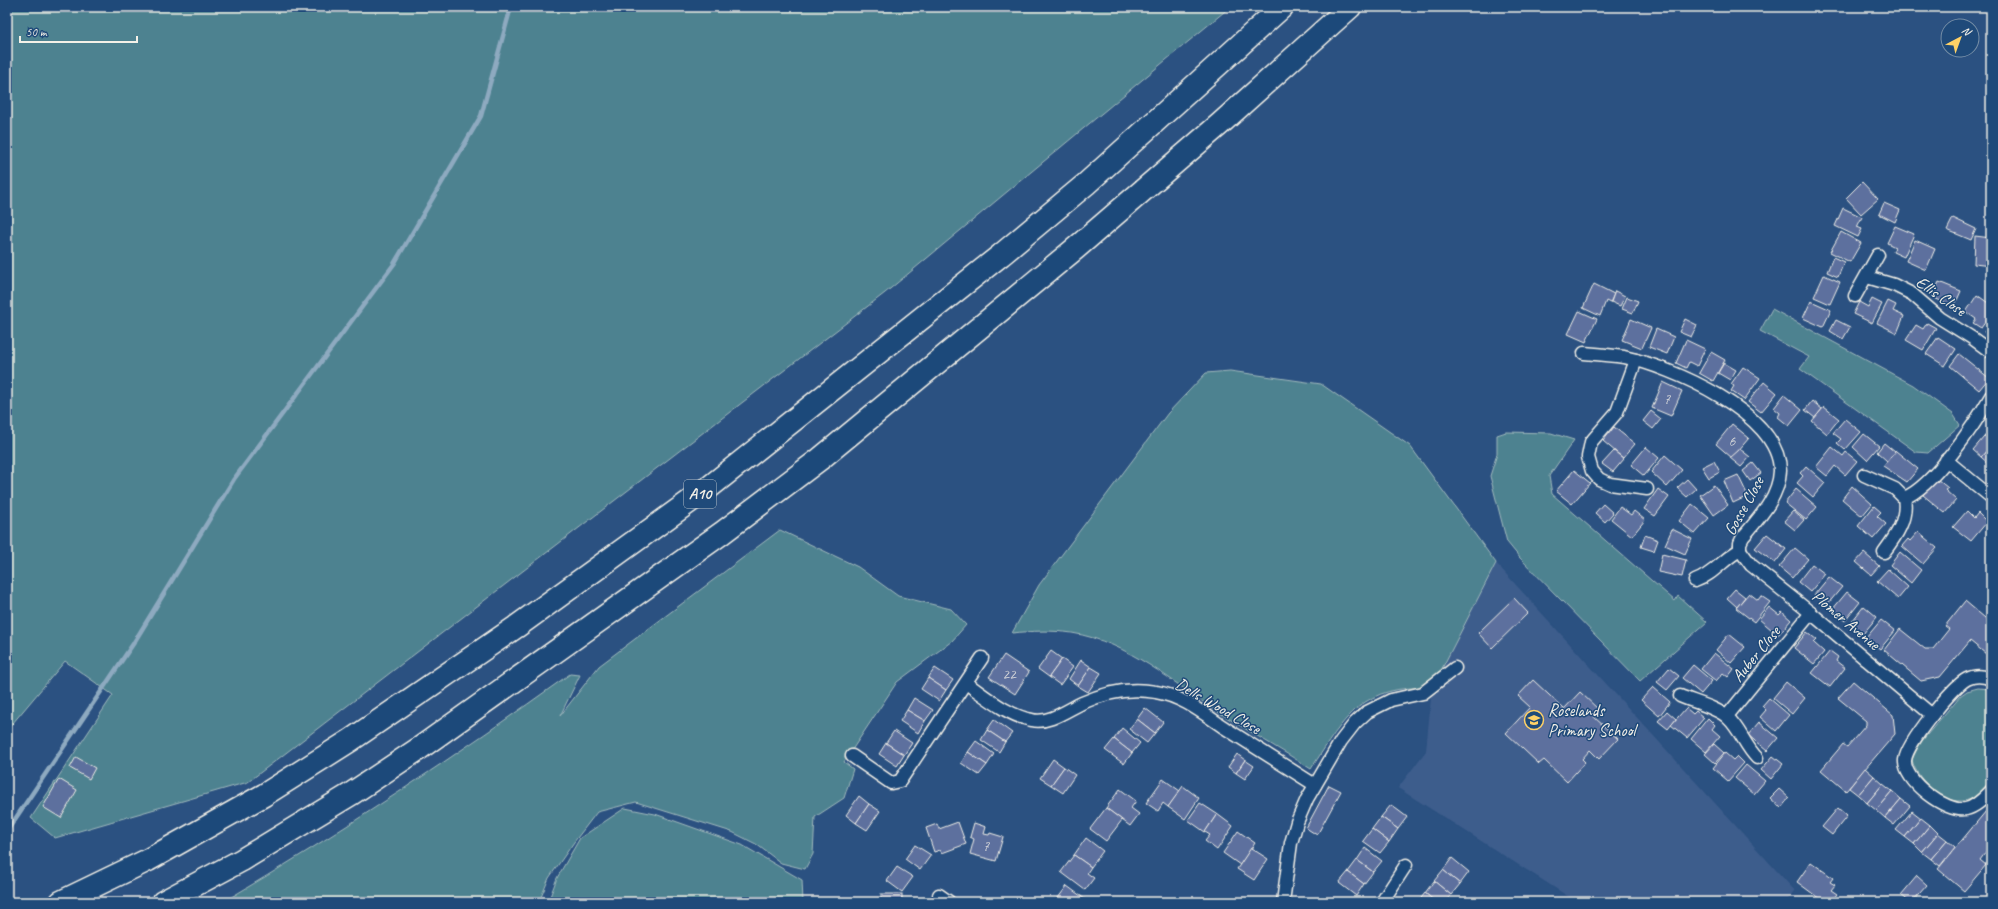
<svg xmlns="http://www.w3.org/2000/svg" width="1998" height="909" viewBox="0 0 1998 909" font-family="Caveat,sans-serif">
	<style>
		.built { fill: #3e5d8c }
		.green { fill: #4e8290; stroke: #a1babc }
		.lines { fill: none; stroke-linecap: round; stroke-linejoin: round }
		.stream { stroke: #8eaac0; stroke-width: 4.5 }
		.building { fill: #5d6f9e; stroke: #f4f1e8 }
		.street-casing { stroke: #f4f1e8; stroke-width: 15 }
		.highway-casing { stroke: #f4f1e8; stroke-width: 25 }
		.street { stroke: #1f4a7a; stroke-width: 12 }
		.highway { stroke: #1f4a7a; stroke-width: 22 }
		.labels { text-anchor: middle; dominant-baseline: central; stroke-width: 3; stroke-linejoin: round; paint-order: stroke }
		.number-label { font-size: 15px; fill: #ced0d6 }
		.shield { fill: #1f4a7a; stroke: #b4bfc7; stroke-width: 1 }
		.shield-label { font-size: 16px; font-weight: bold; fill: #f4f1e8 }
		.street-label { font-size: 17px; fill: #f4f1e8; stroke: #1f4a7a }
		.poi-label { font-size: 17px; fill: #f4f1e8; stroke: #1f4a7a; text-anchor: start }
	</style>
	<rect width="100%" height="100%" fill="#2b5181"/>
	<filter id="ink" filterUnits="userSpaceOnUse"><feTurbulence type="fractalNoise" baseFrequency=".025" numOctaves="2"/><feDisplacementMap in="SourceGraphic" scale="8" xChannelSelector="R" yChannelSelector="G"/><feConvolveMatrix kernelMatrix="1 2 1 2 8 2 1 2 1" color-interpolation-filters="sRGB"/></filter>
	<g filter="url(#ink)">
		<polygon class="built" points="1496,563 1795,891 1786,902 1577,902 1398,788 1426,751 1432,688"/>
		<g class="green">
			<polygon points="7,7 1230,7 885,293 248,782 55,838 31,818 113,695 65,661 7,730"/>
			<polygon points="1772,309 1913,385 1953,414 1960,425 1928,453 1916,452 1800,369 1809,357 1760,331"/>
			<path d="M 1230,371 L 1321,384 L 1410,446 L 1496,563 L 1432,688 C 1363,684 1345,716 1311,769 C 1281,749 1249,732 1218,712 C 1172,682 1128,642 1072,633 C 1052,630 1032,631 1012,633 L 1039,585 L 1168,413 L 1206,373 Z"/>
			<polygon points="1506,432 1551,433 1574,440 1549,476 1552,494 1675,601 1678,596 1707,622 1640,681 1520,558 1507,542 1490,476 1497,454 1497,435"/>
			<path d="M 780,530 L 858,567 L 898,596 L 951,609 L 966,625 L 952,641 L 897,682 L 844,762 L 853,769 L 844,798 L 815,817 L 813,854 L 805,869 L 781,863 L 756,844 L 732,832 L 636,802 L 597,812 L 574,842 L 549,878 L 539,902 L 223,902 C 342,832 457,755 570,674 L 580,675 L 560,716 L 599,666 Z"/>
			<path d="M 1978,688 L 1991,689 L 1991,779 C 1985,786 1980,795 1971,799 C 1947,809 1917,781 1912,760 L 1917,748 L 1921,742 L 1960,696 L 1967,691 Z"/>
			<polygon points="625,808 655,814 742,845 802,880 803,902 548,902 557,878 580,838"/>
		</g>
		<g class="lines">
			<polyline class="stream" points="7,831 133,644 234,479 394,264 481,116 511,7"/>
		</g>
		<g class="building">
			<polygon points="1862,182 1878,199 1861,214 1846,198"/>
			<polygon points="1884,203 1900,210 1895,222 1879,214"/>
			<polygon points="1843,208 1862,217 1857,227 1862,229 1858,237 1835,226"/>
			<polygon points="1953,218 1976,229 1971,240 1947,230"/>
			<polygon points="1895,226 1914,234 1904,257 1893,252 1895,247 1887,243"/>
			<polygon points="1841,232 1861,243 1850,262 1830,252"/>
			<polygon points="1975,236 1991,238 1991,266 1974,264"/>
			<polygon points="1915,240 1935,249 1926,270 1906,261"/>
			<polygon points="1833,257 1844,262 1838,277 1827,272"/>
			<polygon points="1824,275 1840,282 1830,304 1814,297"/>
			<polygon points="1939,282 1961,291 1954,307 1932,297"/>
			<polygon points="1594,284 1614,294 1610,303 1606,301 1600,316 1583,308"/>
			<polygon points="1615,291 1625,296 1620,306 1611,302"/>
			<polygon points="1977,295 1991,305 1991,314 1981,328 1973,323 1976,319 1966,312"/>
			<polygon points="1627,297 1638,301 1633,313 1622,309"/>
			<polygon points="1872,299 1882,304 1872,323 1853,314 1859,302 1868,307"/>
			<polygon points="1811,301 1831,310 1823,327 1803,318"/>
			<polygon points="1888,301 1896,305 1893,311 1904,316 1897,333 1877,323"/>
			<polygon points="1579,311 1597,319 1586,342 1568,334"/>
			<polygon points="1631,319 1651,328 1642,348 1622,340"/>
			<polygon points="1685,319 1697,325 1691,337 1679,332"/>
			<polygon points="1836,320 1850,327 1843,339 1830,331"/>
			<polygon points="1927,323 1936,328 1923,350 1906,340 1916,325 1923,329"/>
			<polygon points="1991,323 1991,337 1984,332"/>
			<polygon points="1656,329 1674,337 1667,354 1649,347"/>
			<polygon points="1938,337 1956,349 1945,366 1926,354"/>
			<polygon points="1686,340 1705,349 1697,366 1689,362 1686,368 1676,363"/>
			<polygon points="1711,352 1725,360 1713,381 1699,373"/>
			<polygon points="1959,354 1989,378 1979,390 1950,366"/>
			<polygon points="1724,363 1736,370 1730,380 1718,373"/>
			<polygon points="1743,367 1760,378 1744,400 1731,391 1734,386 1731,384"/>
			<polygon points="1663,382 1682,391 1671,416 1652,408"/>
			<polygon points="1764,382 1777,393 1761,412 1748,402"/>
			<polygon points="1784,395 1802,410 1789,426 1778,417 1780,413 1774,408"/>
			<polygon points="1812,401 1822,409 1815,418 1805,410"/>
			<polygon points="1824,407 1839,419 1827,434 1812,421"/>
			<polygon points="1651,411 1661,419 1653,429 1643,421"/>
			<polygon points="1845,419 1861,432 1845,450 1837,443 1841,439 1833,433"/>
			<polygon points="1732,424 1749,438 1732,458 1716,444"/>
			<polygon points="1614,427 1635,444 1623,458 1603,441"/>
			<polygon points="1989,431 1991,432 1991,446 1981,457 1973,450"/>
			<polygon points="1864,434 1879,446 1867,460 1853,447"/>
			<polygon points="1884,443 1895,452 1887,461 1877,452"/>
			<polygon points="1991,446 1991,463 1990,465 1981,457"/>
			<polygon points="1646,447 1659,458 1644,476 1631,465"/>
			<polygon points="1832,447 1843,456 1846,452 1857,461 1845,475 1835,466 1827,476 1816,467"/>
			<polygon points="1740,449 1750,457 1741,467 1730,458"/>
			<polygon points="1614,451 1624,459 1613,472 1602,464"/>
			<polygon points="1896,451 1918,469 1907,482 1883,466"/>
			<polygon points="1665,455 1682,470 1667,487 1651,472"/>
			<polygon points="1714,461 1720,472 1709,478 1702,467"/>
			<polygon points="1753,463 1761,473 1750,481 1743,471"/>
			<polygon points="1806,466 1825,483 1813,497 1797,483 1803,476 1800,473"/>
			<polygon points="1574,470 1590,483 1572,504 1556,491"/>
			<polygon points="1738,475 1748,496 1733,503 1724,481"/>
			<polygon points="1687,479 1696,489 1687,497 1677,488"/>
			<polygon points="1937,479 1948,488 1945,490 1956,500 1945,513 1923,495"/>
			<polygon points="1714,485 1728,505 1714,515 1700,495"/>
			<polygon points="1852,486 1872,504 1862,516 1842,499"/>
			<polygon points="1658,489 1669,497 1655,516 1644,509"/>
			<polygon points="1796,489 1817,507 1806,520 1785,503"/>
			<polygon points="1603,504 1613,513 1605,522 1595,513"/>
			<polygon points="1692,504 1709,518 1695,534 1679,521"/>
			<polygon points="1874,506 1881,512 1877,516 1886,524 1873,539 1858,526"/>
			<polygon points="1620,507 1631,515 1634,511 1645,520 1632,536 1611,519"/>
			<polygon points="1793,511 1804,520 1795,530 1784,521"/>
			<polygon points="1967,511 1974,518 1978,513 1987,522 1971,541 1953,527"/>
			<polygon points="1672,529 1692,539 1685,554 1665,545"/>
			<polygon points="1918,532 1937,548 1923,564 1902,546 1908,539 1910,541"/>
			<polygon points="1767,534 1786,549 1775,563 1755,548"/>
			<polygon points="1645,535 1658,540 1654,551 1641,547"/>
			<polygon points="1795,548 1808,559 1792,578 1779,567"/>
			<polygon points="1900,552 1921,570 1911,583 1890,565"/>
			<polygon points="1864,553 1879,566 1871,575 1856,562"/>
			<polygon points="1662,554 1686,560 1682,577 1658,572"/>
			<polygon points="1812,564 1825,574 1810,592 1798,582"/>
			<polygon points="1888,569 1908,587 1898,599 1877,581"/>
			<polygon points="1829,577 1842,587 1827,605 1814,595"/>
			<polygon points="1735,589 1745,597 1737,607 1727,598"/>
			<polygon points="1847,592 1860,602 1845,621 1832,610"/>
			<polygon points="1749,593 1758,600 1761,596 1770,602 1754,622 1736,608"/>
			<polygon points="1514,598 1528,613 1492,648 1478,633"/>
			<polygon points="1965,601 1991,623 1991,658 1970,641 1940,677 1921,681 1884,650 1900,629 1925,649 1933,649 1949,629 1945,626"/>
			<polygon points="1864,606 1877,617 1862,635 1849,625"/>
			<polygon points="1769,607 1779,615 1782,612 1791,620 1778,635 1759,619"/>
			<polygon points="1881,620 1895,631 1880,649 1866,638"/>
			<polygon points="1807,632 1817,640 1814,643 1824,652 1814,664 1794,648"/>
			<polygon points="1729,634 1745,647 1731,663 1716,650"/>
			<polygon points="1051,651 1062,659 1049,677 1038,669"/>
			<polygon points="1830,651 1838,657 1836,661 1845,668 1830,687 1812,673"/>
			<polygon points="1714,653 1734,669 1728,677 1723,673 1716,681 1701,669"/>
			<polygon points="1004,655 1029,672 1015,694 989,677"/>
			<polygon points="1062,659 1073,667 1060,685 1049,677"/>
			<polygon points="1081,660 1091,667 1078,686 1069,679"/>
			<polygon points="1693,665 1712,681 1701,694 1682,678"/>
			<polygon points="1091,667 1101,673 1088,692 1078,686"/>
			<polygon points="935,668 953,680 946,690 928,678"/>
			<polygon points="1669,668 1679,676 1667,690 1657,682"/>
			<polygon points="928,678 946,690 939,701 921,689"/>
			<polygon points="1533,680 1564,709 1580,692 1600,711 1594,717 1618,739 1599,759 1590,750 1582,759 1585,762 1567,782 1544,760 1539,764 1506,733 1530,707 1518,696"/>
			<polygon points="1853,681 1893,715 1895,734 1846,791 1821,770 1843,744 1847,747 1866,725 1866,721 1838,698"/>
			<polygon points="1786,682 1805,698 1792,714 1773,698"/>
			<polygon points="1653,687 1670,702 1659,716 1641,700"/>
			<polygon points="914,698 933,710 925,721 907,710"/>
			<polygon points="1769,698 1789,715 1776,731 1760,717 1766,710 1762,706"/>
			<polygon points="1145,708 1163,722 1155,733 1137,719"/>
			<polygon points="1686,708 1693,714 1696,711 1704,718 1687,738 1671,725"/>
			<polygon points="907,710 925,721 918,733 900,721"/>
			<polygon points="1667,711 1676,719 1668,729 1658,721"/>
			<polygon points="1708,718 1715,725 1712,729 1720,736 1706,752 1691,739"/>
			<polygon points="1137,719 1155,733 1147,743 1129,729"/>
			<polygon points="994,720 1012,733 1005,742 987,730"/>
			<polygon points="1759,722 1778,738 1767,751 1748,735"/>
			<polygon points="1122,728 1140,743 1132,753 1114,739"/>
			<polygon points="987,730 1005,742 999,752 981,740"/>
			<polygon points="894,731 912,743 904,755 886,743"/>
			<polygon points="1114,739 1132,753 1124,764 1105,750"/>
			<polygon points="976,741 994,754 987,765 968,752"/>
			<polygon points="886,743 904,755 897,766 879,754"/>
			<polygon points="1714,744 1724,753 1715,763 1705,754"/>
			<polygon points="968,752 987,765 979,775 961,763"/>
			<polygon points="1725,753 1733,760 1737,756 1744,763 1728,781 1713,768"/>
			<polygon points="1237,754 1245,760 1236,773 1228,767"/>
			<polygon points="1773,756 1783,764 1771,779 1761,770"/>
			<polygon points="76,757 95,768 89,779 70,768"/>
			<polygon points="1053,759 1064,767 1051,785 1040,778"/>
			<polygon points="1245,760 1254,766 1245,779 1236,773"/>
			<polygon points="1746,765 1765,781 1754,794 1735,778"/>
			<polygon points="1064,767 1075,775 1063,793 1051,785"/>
			<polygon points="1865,768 1874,776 1858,795 1849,788"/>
			<polygon points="1874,776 1883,784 1867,803 1858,795"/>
			<polygon points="59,779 77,790 61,818 43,807"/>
			<polygon points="1163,779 1180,791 1168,807 1163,803 1158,811 1146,803"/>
			<polygon points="1883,784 1892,791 1876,810 1867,803"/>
			<polygon points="1329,785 1341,791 1317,835 1306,828"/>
			<polygon points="1183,786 1199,798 1185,819 1168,807"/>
			<polygon points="1120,789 1136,801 1131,808 1139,814 1130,826 1106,808"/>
			<polygon points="1779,789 1789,798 1781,808 1770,798"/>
			<polygon points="1892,791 1901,799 1885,818 1876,810"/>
			<polygon points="859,796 869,804 856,823 846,815"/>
			<polygon points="1901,799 1910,806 1894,825 1885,818"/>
			<polygon points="1200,803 1217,814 1205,832 1188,820"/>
			<polygon points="869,804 880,811 867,830 856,823"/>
			<polygon points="1391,805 1407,817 1398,829 1381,817"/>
			<polygon points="1991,805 1991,845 1980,860 1986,865 1964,891 1938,869"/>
			<polygon points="1106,808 1122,820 1106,841 1090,829"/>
			<polygon points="1838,808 1847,816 1832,835 1822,827"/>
			<polygon points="1912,811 1921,818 1905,837 1896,830"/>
			<polygon points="1217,814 1233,826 1217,850 1205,841 1210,835 1205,832"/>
			<polygon points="1381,817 1398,829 1389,842 1372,829"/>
			<polygon points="1921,818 1930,825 1914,844 1905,837"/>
			<polygon points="958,822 966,844 942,853 940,850 934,852 926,828 937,824 939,829"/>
			<polygon points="974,823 986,827 984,834 989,835 990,833 1003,837 996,861 970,854 974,839 970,837"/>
			<polygon points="1930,825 1938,833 1922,852 1914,844"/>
			<polygon points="1372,829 1389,842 1380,853 1363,841"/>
			<polygon points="1238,831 1255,843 1240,865 1223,853"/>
			<polygon points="1938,833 1947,840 1931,859 1922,852"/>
			<polygon points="1086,838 1103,851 1091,867 1074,855"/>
			<polygon points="1947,840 1955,847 1940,866 1931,859"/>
			<polygon points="915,845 931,855 920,870 905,859"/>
			<polygon points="1251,848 1268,859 1254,880 1237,869"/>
			<polygon points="1365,848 1382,861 1373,872 1357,860"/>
			<polygon points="1074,855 1091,867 1087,873 1094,878 1085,890 1061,872"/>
			<polygon points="1452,858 1469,872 1460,884 1443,870"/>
			<polygon points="1357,860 1373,872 1364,884 1348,872"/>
			<polygon points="1811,862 1833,878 1830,882 1835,885 1831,890 1837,894 1831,902 1824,902 1797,882"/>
			<polygon points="897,867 913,877 902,892 887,881"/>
			<polygon points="1443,870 1460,884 1451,895 1434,881"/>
			<polygon points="1348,872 1364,884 1356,896 1339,883"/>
			<polygon points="1917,876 1927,885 1912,902 1910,902 1901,895"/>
			<polygon points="1434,881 1451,895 1446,902 1436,902 1425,893"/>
			<polygon points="1067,886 1089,902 1055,902"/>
			<polygon points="1425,893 1436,902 1418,902"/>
			<rect x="881" y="894" width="21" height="8"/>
		</g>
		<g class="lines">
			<defs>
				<g id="street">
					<polyline points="1867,277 1894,285 1912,294 1940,318 1972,338 1991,352"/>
					<polyline points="1855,296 1878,255"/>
					<path d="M 1584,353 C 1597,354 1611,355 1624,357 C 1671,367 1780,413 1780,471 C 1779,497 1759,518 1743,537 L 1740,543 L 1740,550"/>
					<polyline points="1636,360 1617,412 1591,442 1588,457 1592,471 1599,479 1610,484 1647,489"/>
					<polyline points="1946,460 1991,497"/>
					<path d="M 1864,475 L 1895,489 L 1904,498 C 1908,519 1896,536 1884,552"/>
					<path d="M 1904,498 C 1933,487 1975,424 1991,396"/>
					<polyline points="1740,550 1751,565 1811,613 1932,715"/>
					<path d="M 1695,581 C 1713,575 1723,559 1740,550"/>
					<path d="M 1991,679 C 1984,676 1975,675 1967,679 C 1953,686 1907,743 1905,760 C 1903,781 1946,813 1966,809 C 1976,807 1984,798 1991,791"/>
					<path d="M 966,683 C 985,696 1008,716 1032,720 C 1049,724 1067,710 1082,703 C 1106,692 1130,687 1156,692 C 1182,696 1204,714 1225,728 C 1255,747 1285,766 1315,785"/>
					<path d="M 1680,696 C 1694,702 1718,708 1728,718 C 1740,729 1745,746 1757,758"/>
					<polyline points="1727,716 1811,613"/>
					<polyline points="852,756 891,783 900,781 982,658"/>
					<polyline points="939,895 949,902"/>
					<polyline points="1283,902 1291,843 1297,822 1307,799 1341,741 1355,723 1367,712 1391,700 1423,693 1455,668"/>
					<polyline points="1382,902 1406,865"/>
				</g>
				<g id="highway">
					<polyline points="61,902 148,860 264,795 351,740 516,627 707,489 1001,255 1086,184 1282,7"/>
					<polyline points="163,902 242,860 351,794 420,748 722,533 820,459 1076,248 1220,124 1350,7"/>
				</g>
			</defs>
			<use href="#street" class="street-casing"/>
			<use href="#highway" class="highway-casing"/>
			<use href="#street" class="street"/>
			<use href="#highway" class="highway"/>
		</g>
	</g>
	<defs>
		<symbol id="school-ring" viewBox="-11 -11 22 22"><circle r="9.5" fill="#1f4a7a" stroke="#ffd166" stroke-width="1.5"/><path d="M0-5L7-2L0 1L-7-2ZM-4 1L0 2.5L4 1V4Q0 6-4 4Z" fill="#ffd166"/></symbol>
	</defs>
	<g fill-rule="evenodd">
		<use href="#school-ring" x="1523" y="709" width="22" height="22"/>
	</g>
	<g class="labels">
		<g class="number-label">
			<text x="1667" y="399">7</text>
			<text x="1732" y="441">6</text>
			<text x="1009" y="674">22</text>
			<text x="986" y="846">7</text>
		</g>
		<rect class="shield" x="684" y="480" width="32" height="28" rx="3"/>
		<g class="shield-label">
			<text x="700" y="494">A10</text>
		</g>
		<g class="street-label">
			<text transform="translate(1941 296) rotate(35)">Ellis Close</text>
			<text transform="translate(1744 506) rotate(-61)">Gosse Close</text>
			<text transform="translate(1846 620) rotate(40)">Plomer Avenue</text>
			<text transform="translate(1756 654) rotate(-51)">Auber Close</text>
			<text transform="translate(1218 706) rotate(30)">Dells Wood Close</text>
		</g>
		<g class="poi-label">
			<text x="1548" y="710">Roselands<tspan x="1548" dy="20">Primary School</tspan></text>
		</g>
	</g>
	<rect width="1998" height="909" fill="none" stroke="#1f4a7a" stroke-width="24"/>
	<rect x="12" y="12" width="1974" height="885" fill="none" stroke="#f4f1e8" stroke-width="1.5" filter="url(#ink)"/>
	<g transform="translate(1960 38) rotate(41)"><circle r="19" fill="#1f4a7a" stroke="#748da6"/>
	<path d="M0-3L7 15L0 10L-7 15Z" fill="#ffd166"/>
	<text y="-6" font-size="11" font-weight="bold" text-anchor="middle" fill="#f4f1e8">N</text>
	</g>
	<path d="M20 36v6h117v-6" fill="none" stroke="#f4f1e8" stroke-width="2"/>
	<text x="26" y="36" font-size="12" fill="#f4f1e8" stroke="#1f4a7a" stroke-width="3" paint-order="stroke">50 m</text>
</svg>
